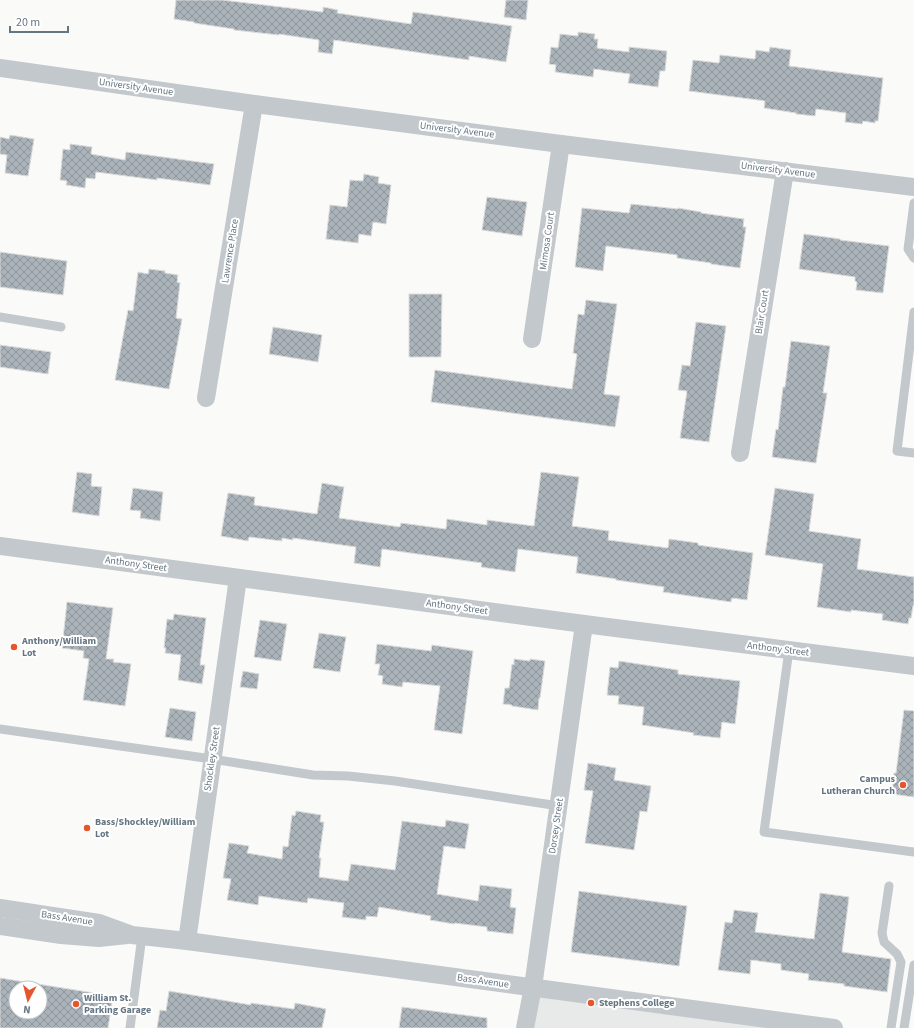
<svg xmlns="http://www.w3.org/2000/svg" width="914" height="1028" viewBox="0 0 914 1028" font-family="'Source Sans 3',sans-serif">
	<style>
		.built { fill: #e8e9e9 }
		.building { fill: url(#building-cross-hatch); stroke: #dcdcda; fill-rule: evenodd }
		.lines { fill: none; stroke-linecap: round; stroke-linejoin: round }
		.lane { stroke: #c3c8cc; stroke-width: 9 }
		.street { stroke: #c3c8cc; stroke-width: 18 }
		.poi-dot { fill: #e4572e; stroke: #fff; stroke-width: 1.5 }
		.labels { text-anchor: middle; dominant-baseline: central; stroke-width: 4; stroke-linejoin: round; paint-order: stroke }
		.street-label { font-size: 10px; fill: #657683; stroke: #fff }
		.poi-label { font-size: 10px; font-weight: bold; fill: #657683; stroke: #fff; text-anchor: start }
	</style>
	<defs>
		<pattern id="building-cross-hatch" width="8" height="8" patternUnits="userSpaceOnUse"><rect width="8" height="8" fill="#aab3b9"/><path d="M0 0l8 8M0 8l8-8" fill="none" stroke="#8e969c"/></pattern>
	</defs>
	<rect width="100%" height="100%" fill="#fafaf8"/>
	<polygon class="built" points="533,987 771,1028 525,1028"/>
	<g class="building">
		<polygon points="176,0 222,0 323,12 323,7 338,10 337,13 411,24 413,12 512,26 506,62 469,56 469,60 334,40 332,54 318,52 319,40 279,34 279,35 234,30 234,29 194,23 194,22 174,19"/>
		<polygon points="506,0 528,0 526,20 504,17"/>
		<polygon points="578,32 595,34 594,39 598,39 597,48 629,52 629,47 667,51 665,71 660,71 658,87 628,83 630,74 594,69 593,77 555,72 556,65 549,64 551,47 558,48 560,34 578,36"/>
		<polygon points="770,47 791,50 789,66 883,78 878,121 875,121 875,123 863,121 862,124 845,122 846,113 816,109 815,116 796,114 796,113 764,108 765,101 689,91 693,60 719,63 720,55 755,59 756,50 769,52"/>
		<polygon points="10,135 34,139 28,176 5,173 7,155 0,154 0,137 9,139"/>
		<polygon points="70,144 92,147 91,154 125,160 126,152 214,164 210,185 157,178 157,180 96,172 95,179 86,178 85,188 66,185 67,181 60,180 63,149 70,150"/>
		<polygon points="364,174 379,177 378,183 391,185 386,224 373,222 371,236 359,234 358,243 326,239 330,205 347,207 350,180 363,181"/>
		<polygon points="487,197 527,202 522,236 482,230"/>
		<polygon points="631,204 678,209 678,208 701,212 701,213 744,219 743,227 746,227 740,268 711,264 711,263 677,258 677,255 606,246 603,271 575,267 582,208 629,213"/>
		<polygon points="804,234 840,239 840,240 889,246 883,293 856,290 857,282 855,281 855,277 799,269"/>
		<polygon points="0,252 67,261 63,295 0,287"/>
		<polygon points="149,269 165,271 165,273 178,275 177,282 180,283 176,318 182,319 169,389 115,380 128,310 133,311 138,272 148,274"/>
		<polygon points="409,294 442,294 441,357 409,357"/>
		<polygon points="586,300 617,304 604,394 620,396 615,427 431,402 435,370 572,389 577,354 573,353 578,314 584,315"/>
		<polygon points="696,322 726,326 709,442 680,438 687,391 678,390 682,365 690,366"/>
		<polygon points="273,327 322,335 318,362 269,354"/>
		<polygon points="791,341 830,346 823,393 827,393 816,463 772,457 776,429 778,430 783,387 785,387"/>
		<polygon points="0,345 51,352 48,374 0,367"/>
		<polygon points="77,472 92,474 91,486 102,487 99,516 72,512"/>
		<polygon points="541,472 579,477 572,526 609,531 608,540 668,548 669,539 698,543 698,545 753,553 747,600 732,598 731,602 663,592 664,587 616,580 616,579 576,573 578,557 518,549 515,572 481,567 482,563 382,549 380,567 354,563 356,547 293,538 293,540 282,538 282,541 249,537 248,541 221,536 228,493 255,497 254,505 317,514 322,483 344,487 339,518 400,527 401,523 446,529 447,519 487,525 487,520 534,526"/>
		<polygon points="133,488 163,492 160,521 140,518 141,511 130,510"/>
		<polygon points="775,488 814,494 809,531 861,539 857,569 914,577 914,605 913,606 911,618 909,618 908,624 882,620 883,614 851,610 851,612 817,607 823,564 765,555"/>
		<polygon points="67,602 113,608 106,659 114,659 113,662 131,664 125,706 83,700 89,659 83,658 84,651 62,648"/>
		<polygon points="174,614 206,618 200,665 205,665 202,684 178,680 181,655 165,653 166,648 164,648 167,619 173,620"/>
		<polygon points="260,620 287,624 281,661 254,657"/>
		<polygon points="319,633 346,637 340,672 313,668"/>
		<polygon points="377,644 431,651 432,645 473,651 462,734 434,730 440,686 403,682 402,687 382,684 383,676 378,675 380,664 375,664"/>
		<polygon points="514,659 530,661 530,659 545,661 540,698 539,698 538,710 512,706 512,705 503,704 505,688 509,688 512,664 514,665"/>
		<polygon points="619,661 678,670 678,674 740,681 735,724 722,722 720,738 693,735 694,733 642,725 644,707 618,704 619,696 607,695 610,667 618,668"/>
		<polygon points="243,671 259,674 257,689 240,687"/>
		<polygon points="170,708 196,712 192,741 165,737"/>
		<polygon points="904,710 914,711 914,797 892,794 894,773 896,773"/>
		<polygon points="588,763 616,768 614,780 651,786 647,812 640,811 634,850 585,843 593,791 584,790"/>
		<polygon points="296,811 321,815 320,822 324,822 319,858 321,858 319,877 348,881 351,864 395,870 402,821 445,827 446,820 469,824 465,849 444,846 437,894 478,901 480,885 512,889 510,907 516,908 513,934 487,931 487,927 454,923 454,924 430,920 431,916 379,907 377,917 366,916 366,920 342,917 344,903 308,898 307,903 259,896 258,905 227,900 231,879 223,878 229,843 249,846 247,853 282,859 283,846 288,847 292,815 295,816"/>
		<polygon points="579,891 687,906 679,966 571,952"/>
		<polygon points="820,893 849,897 842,952 891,959 887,992 844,986 844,984 808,980 809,974 781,970 781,964 751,960 750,974 718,970 725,922 732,923 734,910 758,913 755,932 814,939"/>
		<path d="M 0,978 L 113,996 L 108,1028 L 0,1028 ZM 16,988 L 40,988 L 40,1012 L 16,1012 Z"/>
		<polygon points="169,991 251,1005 251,1003 294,1009 295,1003 326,1009 322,1028 157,1028 160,1010 166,1011"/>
		<polygon points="402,1007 487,1018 487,1028 399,1028"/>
	</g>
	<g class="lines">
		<g class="lane">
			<polyline points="914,203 908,249 914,258"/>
			<polyline points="914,312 897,451 914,453"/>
			<polyline points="0,317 61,327"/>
			<polyline points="789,650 764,832 914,852"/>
			<polyline points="0,729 212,759 313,775 348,776 395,781 559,806"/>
			<polyline points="889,886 882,933 884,942 897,954 901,962 891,1028"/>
			<polyline points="130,1028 142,936"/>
			<polyline points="904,1028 914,965"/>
		</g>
		<g class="street">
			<polyline points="0,68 254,104 561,144 914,187"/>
			<polyline points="532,339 561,144"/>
			<polyline points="206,398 254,104"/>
			<polyline points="740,453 785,171"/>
			<polyline points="0,546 584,624 914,666"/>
			<polyline points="0,908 99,923 132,935 187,941 834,1028"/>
			<polyline points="0,926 61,935 99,938 127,935"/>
			<polyline points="187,941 238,578"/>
			<polyline points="525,1028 533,987 584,624"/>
		</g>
	</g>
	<g class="poi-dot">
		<circle cx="14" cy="647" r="4"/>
		<circle cx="903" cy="785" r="4"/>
		<circle cx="87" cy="828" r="4"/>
		<circle cx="591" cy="1003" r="4"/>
		<circle cx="76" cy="1004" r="4"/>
	</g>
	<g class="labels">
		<g class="street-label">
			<text transform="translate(136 87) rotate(8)">University Avenue</text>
			<text transform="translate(457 130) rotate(7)">University Avenue</text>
			<text transform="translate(778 170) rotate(7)">University Avenue</text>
			<text transform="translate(547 241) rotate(-82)">Mimosa Court</text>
			<text transform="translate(230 251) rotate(-81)">Lawrence Place</text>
			<text transform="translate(762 312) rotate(-81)">Blair Court</text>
			<text transform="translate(136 564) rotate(8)">Anthony Street</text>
			<text transform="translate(457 607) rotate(8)">Anthony Street</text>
			<text transform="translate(778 649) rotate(7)">Anthony Street</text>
			<text transform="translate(212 759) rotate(-82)">Shockley Street</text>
			<text transform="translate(556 826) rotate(-82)">Dorsey Street</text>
			<text transform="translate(67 918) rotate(9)">Bass Avenue</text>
			<text transform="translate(483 981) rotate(8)">Bass Avenue</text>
		</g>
		<g class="poi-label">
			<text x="22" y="641">Anthony/William<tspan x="22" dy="12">Lot</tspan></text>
			<text x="895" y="779" text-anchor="end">Campus<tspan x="895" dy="12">Lutheran Church</tspan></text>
			<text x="95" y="822">Bass/Shockley/William<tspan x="95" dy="12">Lot</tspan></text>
			<text x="84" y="998">William St.<tspan x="84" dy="12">Parking Garage</tspan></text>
			<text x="599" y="1003">Stephens College</text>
		</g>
	</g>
	<g transform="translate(28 1000) rotate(187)"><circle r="19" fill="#ffffff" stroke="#c1c8cd"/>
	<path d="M0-3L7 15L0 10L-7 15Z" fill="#e4572e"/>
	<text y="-6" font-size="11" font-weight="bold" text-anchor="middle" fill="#657683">N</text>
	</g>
	<path d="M10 26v6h58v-6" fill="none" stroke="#657683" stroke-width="2"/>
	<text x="16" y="26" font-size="12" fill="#657683" stroke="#ffffff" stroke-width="3" paint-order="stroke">20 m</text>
</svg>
